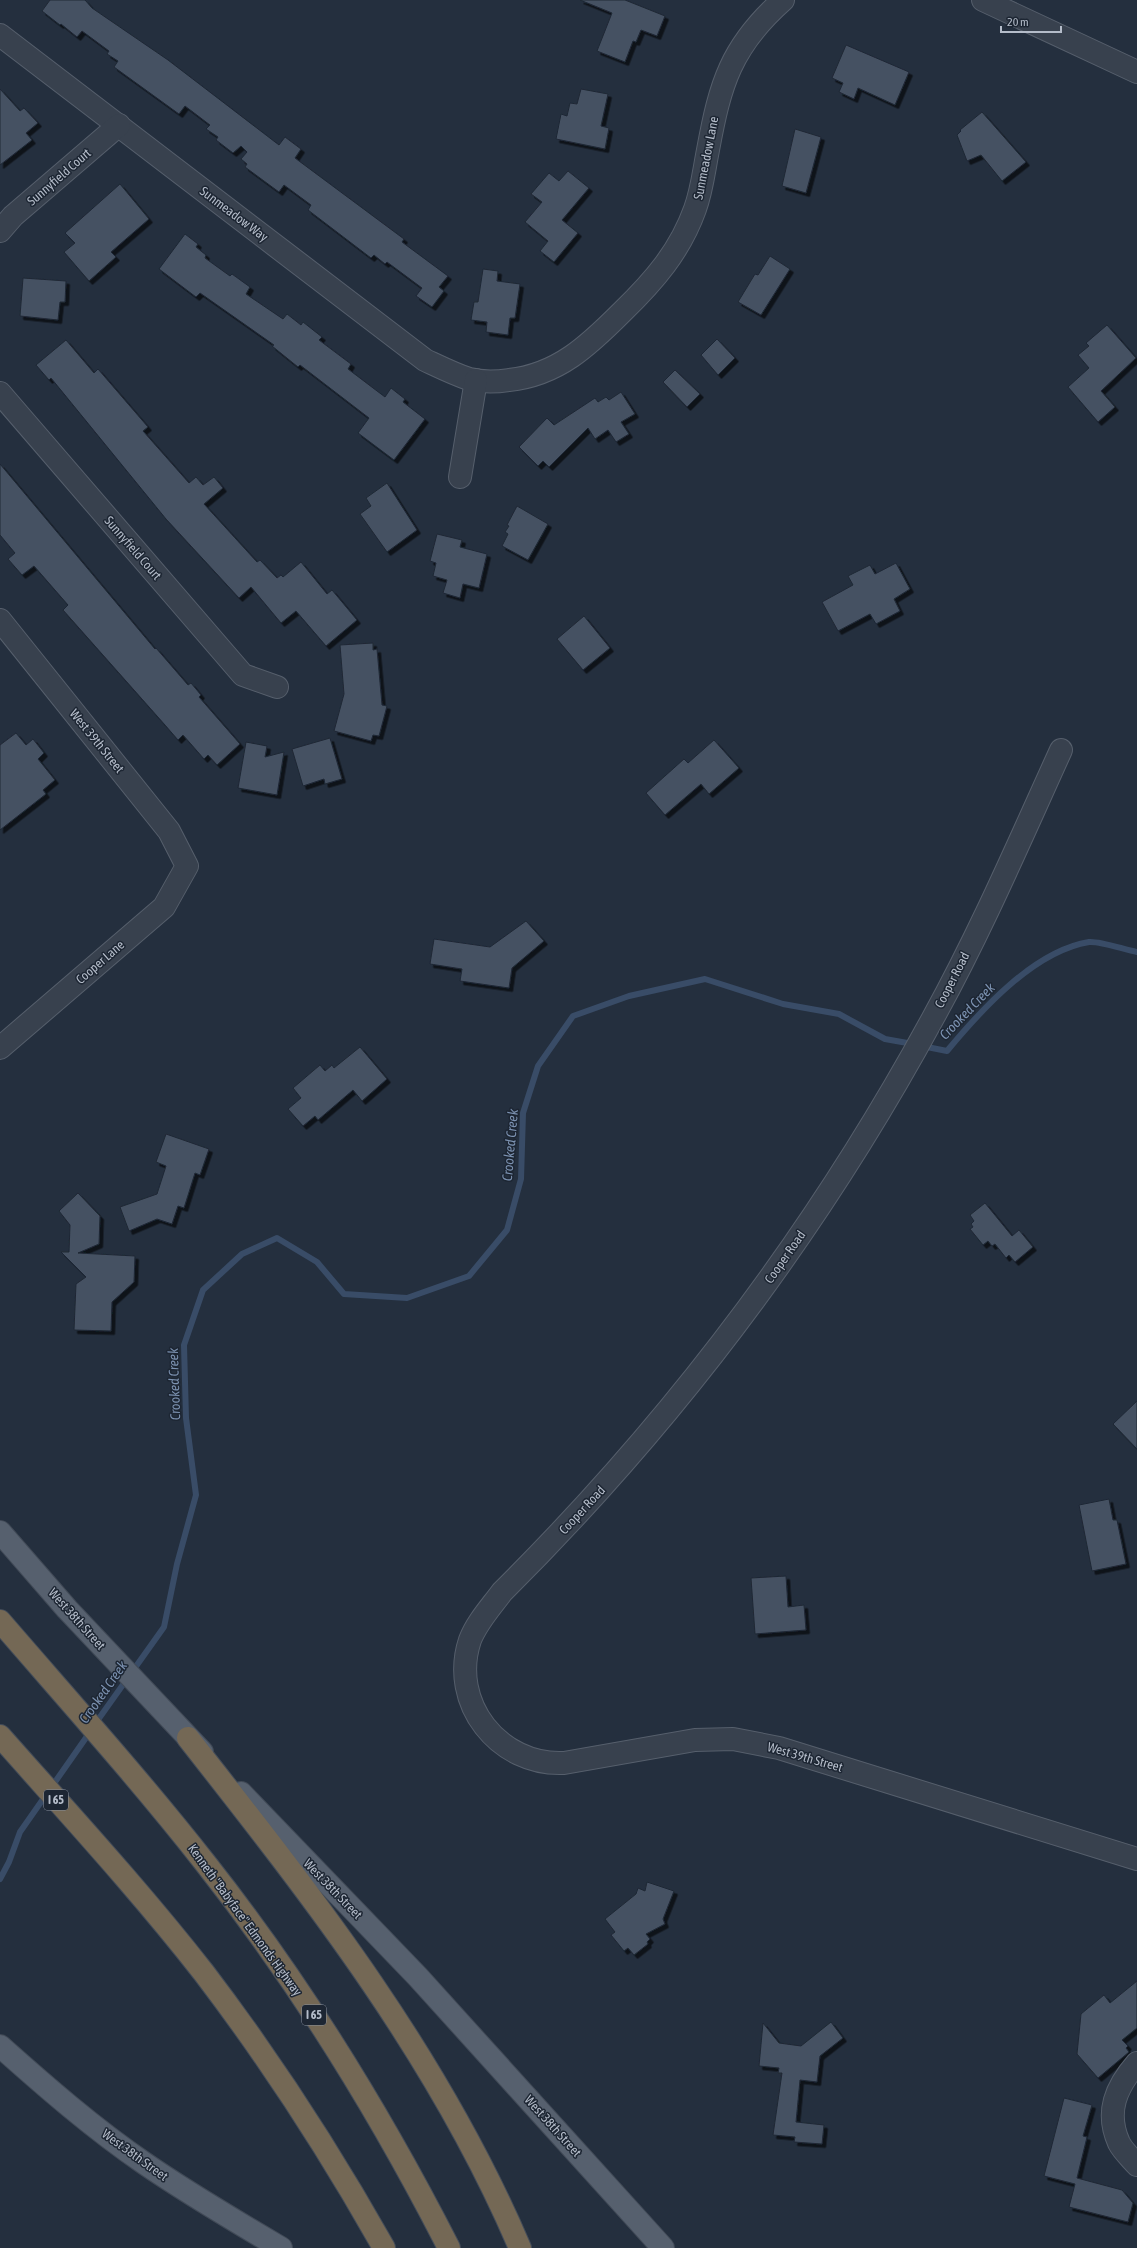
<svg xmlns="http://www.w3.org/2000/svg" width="1137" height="2248" viewBox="0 0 1137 2248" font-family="'Asap Condensed',sans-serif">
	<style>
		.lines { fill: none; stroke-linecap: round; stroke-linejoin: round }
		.stream { stroke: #394c67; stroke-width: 6 }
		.building { fill: #455162; stroke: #1f2835; filter: url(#shadow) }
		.minor-casing { stroke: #565f6c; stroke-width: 24 }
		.major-casing { stroke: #414a57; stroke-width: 24 }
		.highway-casing { stroke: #434c59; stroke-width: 24 }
		.minor { stroke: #38414e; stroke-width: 22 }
		.major { stroke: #56606e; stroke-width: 22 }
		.highway { stroke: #746855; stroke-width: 22 }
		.labels { text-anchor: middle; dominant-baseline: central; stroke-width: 3; stroke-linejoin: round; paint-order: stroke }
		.shield { fill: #1d2633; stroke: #878f9c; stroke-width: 1 }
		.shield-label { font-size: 12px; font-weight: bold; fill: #b4bcc9 }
		.street-label { font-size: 13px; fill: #b4bcc9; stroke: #1d2633 }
		.water-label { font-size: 14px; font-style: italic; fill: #7c92b1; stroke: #1d2633 }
	</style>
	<defs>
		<filter id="shadow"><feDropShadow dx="3.5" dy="3.5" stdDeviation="0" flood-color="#0009"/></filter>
	</defs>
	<rect width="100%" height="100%" fill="#242f3e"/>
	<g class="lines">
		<g class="stream">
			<path d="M 922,1046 L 947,1051 C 981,1010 1034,951 1089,942 C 1101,941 1125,950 1137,952"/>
			<polyline points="95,1724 164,1627 177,1564 196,1495 186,1418 184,1345 203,1290 242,1254 277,1238 317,1262 344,1294 407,1298 469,1276 507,1230 521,1179 523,1113 538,1066 573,1016 629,996 705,979 783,1004 839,1014 885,1039 913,1044"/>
			<polyline points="0,1879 9,1862 20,1832 90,1732"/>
		</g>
	</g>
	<g class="building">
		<polygon points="50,0 85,0 92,8 168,60 279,145 285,137 301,149 295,158 404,239 402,242 448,276 439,287 444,291 432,307 416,296 422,288 387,262 385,264 374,255 371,258 308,210 311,205 284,185 279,192 245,167 247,164 241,159 247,152 241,146 233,153 216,140 218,137 206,129 210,125 185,106 179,114 114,67 118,61 107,54 109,51 82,31 77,37 61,24 60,25 42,11"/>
		<polygon points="580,0 625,0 665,16 657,36 641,30 636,42 633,41 625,62 597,51 612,13"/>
		<polygon points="846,45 909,72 895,105 858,88 854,99 839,92 843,83 832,78"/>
		<polygon points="0,89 20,111 24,108 38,123 26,133 32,140 0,165"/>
		<polygon points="581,89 608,94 601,126 609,128 605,149 556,139 561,114 567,116 570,103 577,104"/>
		<polygon points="982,112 1026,162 1002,181 981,155 967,161 957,135 961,131 960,130"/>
		<polygon points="795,129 821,137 806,193 782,186"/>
		<polygon points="568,171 589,188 562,220 578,233 554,262 540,251 548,241 525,222 542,202 531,194 549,173 559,181"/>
		<polygon points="120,184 149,219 111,252 116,257 89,281 64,252 75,243 65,233"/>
		<polygon points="185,234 198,244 196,247 206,255 205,258 230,276 232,274 250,287 246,294 283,319 287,314 301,325 303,322 322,337 319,340 351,364 348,369 385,397 391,388 405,399 403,402 425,419 394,460 358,433 369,418 300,365 298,367 272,346 274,345 200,293 196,297 159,269"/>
		<polygon points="770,256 790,269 761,315 738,302 755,274 758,275"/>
		<polygon points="483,269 498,271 497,281 520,284 515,318 510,318 508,335 486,332 487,322 471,320 474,302 478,302"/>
		<polygon points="23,278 66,281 65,302 60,302 58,320 20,316"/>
		<polygon points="1107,325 1136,358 1101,391 1115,407 1098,422 1068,387 1089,368 1078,355 1089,346 1086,343"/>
		<polygon points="717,339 735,358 718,375 701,355"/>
		<polygon points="66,340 94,373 98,369 129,405 148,427 143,431 189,483 196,477 203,485 214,477 223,488 204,504 257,562 260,560 277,578 281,575 283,577 301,562 327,594 332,590 357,620 326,646 296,611 281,623 251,587 239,598 166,519 51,378 49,380 36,365"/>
		<polygon points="675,370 700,394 687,407 663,382"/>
		<polygon points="621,392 635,414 621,422 629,434 616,442 608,430 595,439 588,428 549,467 543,461 538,466 519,447 547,418 554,425 595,398 598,402 606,397 609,400"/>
		<polygon points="0,464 155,649 156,648 188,685 191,683 201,695 199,697 240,744 217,765 208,755 204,759 183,735 178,740 165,725 63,610 68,605 34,566 22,575 8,559 15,553 0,535"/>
		<polygon points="387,483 417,530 387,552 360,514 371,506 366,498"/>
		<polygon points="517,506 548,524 528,560 502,546 508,534 505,532 509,526 507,525"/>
		<polygon points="437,534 462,540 460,547 487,554 479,588 463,584 460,598 443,593 447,580 433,576 436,563 430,561"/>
		<polygon points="896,563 910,589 894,599 900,611 876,624 870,614 838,631 822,602 853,585 848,576 870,565 875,574"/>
		<polygon points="584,616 610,648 583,670 557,639"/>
		<polygon points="373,643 373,650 377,649 382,705 387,706 379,736 373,735 371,741 334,731 344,694 340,645"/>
		<polygon points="16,733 26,745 33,739 44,753 38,759 55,780 43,790 46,794 0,830 0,745"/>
		<polygon points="330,738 342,779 325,784 324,779 303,786 292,749"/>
		<polygon points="714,740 739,768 709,794 701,784 665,815 646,793 684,759 688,763"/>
		<polygon points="246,742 267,746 265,757 284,752 277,795 238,788"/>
		<polygon points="526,921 544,941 512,968 509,988 460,981 462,969 430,964 434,939 490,947"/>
		<polygon points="360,1047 387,1079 362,1101 353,1090 318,1120 315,1116 303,1126 288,1109 301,1098 293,1088 320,1065 325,1071 332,1065 334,1068"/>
		<polygon points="166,1134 209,1149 200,1175 195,1173 184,1208 178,1206 172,1224 157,1219 129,1231 120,1207 157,1194 166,1166 156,1162"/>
		<polygon points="78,1193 100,1216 99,1244 78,1253 135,1256 134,1282 112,1302 111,1331 74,1330 76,1284 86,1277 61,1252 69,1252 70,1225 59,1211"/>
		<polygon points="985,1203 1012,1236 1019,1230 1033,1247 1015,1262 1009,1255 1006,1258 995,1244 992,1246 988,1241 983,1245 970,1229 973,1227 971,1224 974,1221 970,1215"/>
		<polygon points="1137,1401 1137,1449 1113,1424"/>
		<polygon points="1109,1499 1113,1520 1117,1520 1126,1564 1092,1571 1079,1505"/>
		<polygon points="786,1576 788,1607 804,1605 806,1630 755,1634 751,1578"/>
		<polygon points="647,1882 674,1891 663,1919 665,1924 646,1934 650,1939 647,1942 648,1944 634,1955 628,1948 624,1951 611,1935 615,1932 605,1919 636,1894 638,1888 645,1891"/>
		<polygon points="1137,1981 1137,2028 1122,2040 1128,2046 1126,2048 1129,2052 1098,2078 1077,2054 1081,2014 1104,1995 1110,2003"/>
		<polygon points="831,2022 843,2038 820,2056 817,2082 800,2080 796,2122 824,2125 822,2144 794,2142 795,2137 773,2135 782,2073 778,2073 779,2068 759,2066 763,2023 779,2043 801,2046"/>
		<polygon points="1064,2098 1092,2105 1083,2136 1087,2137 1077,2178 1122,2190 1133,2203 1128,2222 1069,2207 1075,2184 1044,2176"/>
	</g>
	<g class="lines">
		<defs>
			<g id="minor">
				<polyline points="983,0 1137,72"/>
				<path d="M 0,35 L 425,360 C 440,367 454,374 469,379 C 481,382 496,382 509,380 C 558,375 589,345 622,312 C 654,281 680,251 695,209 C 702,190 704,170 708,150 C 720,84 731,46 783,0"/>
				<polyline points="0,231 13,216 119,125"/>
				<polyline points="0,393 243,675 277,687"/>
				<polyline points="460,477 476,380"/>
				<polyline points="0,620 169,831 187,866 164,907 0,1048"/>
				<path d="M 1061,750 C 1020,840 981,931 933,1018 C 818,1230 673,1422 502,1592 C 491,1607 477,1622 470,1640 C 449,1703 499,1766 564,1763 L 695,1740 L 733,1739 L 779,1748 L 1137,1859"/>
				<path d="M 1137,2063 C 1116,2087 1105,2112 1119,2143 C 1123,2151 1131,2158 1137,2165"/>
			</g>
			<g id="major">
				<polyline points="0,1532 67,1609 202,1752"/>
				<polyline points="241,1793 418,1977 663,2248"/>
				<path d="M 0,2046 C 46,2087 93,2128 144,2163 C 189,2194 235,2221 281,2248"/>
			</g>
			<g id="highway">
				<path d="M 0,1621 C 69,1701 141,1781 206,1864 C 300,1983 380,2113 449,2248"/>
				<path d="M 0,1736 C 69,1814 140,1891 204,1973 C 271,2061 330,2152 384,2248"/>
				<path d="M 188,1738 C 316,1901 438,2056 520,2248"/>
			</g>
		</defs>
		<use href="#minor" class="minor-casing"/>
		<use href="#major" class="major-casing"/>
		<use href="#highway" class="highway-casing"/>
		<use href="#minor" class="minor"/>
		<use href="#major" class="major"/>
		<use href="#highway" class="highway"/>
	</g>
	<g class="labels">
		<g class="shield">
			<rect x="44" y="1790" width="24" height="20" rx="3"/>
			<rect x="302" y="2005" width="24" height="20" rx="3"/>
		</g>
		<g class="shield-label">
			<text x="56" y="1800">I 65</text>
			<text x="314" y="2015">I 65</text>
		</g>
		<g class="street-label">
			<text transform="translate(706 158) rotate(-79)">Sunmeadow Lane</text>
			<text transform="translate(59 177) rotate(-41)">Sunnyfield Court</text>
			<text transform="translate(234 214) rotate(37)">Sunmeadow Way</text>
			<text transform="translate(133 548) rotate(49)">Sunnyfield Court</text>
			<text transform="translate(97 741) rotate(51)">West 39th Street</text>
			<text transform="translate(100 962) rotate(-41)">Cooper Lane</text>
			<text transform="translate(952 980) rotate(-63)">Cooper Road</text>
			<text transform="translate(785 1257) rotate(-55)">Cooper Road</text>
			<text transform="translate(582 1510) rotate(-47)">Cooper Road</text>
			<text transform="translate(77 1619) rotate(48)">West 38th Street</text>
			<text transform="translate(805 1757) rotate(16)">West 39th Street</text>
			<text transform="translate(333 1889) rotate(46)">West 38th Street</text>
			<text transform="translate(245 1920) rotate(54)">Kenneth "Babyface" Edmonds Highway</text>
			<text transform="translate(553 2126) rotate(48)">West 38th Street</text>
			<text transform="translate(135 2155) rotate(36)">West 38th Street</text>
		</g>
		<g class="water-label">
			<text transform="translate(967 1011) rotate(-46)">Crooked Creek</text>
			<text transform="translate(510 1145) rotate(-85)">Crooked Creek</text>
			<text transform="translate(174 1384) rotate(-92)">Crooked Creek</text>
			<text transform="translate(103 1692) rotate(-55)">Crooked Creek</text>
		</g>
	</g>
	<path d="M1001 26v6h60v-6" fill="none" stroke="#b4bcc9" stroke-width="2"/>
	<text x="1007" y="26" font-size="12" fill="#b4bcc9" stroke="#1d2633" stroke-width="3" paint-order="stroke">20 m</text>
</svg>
